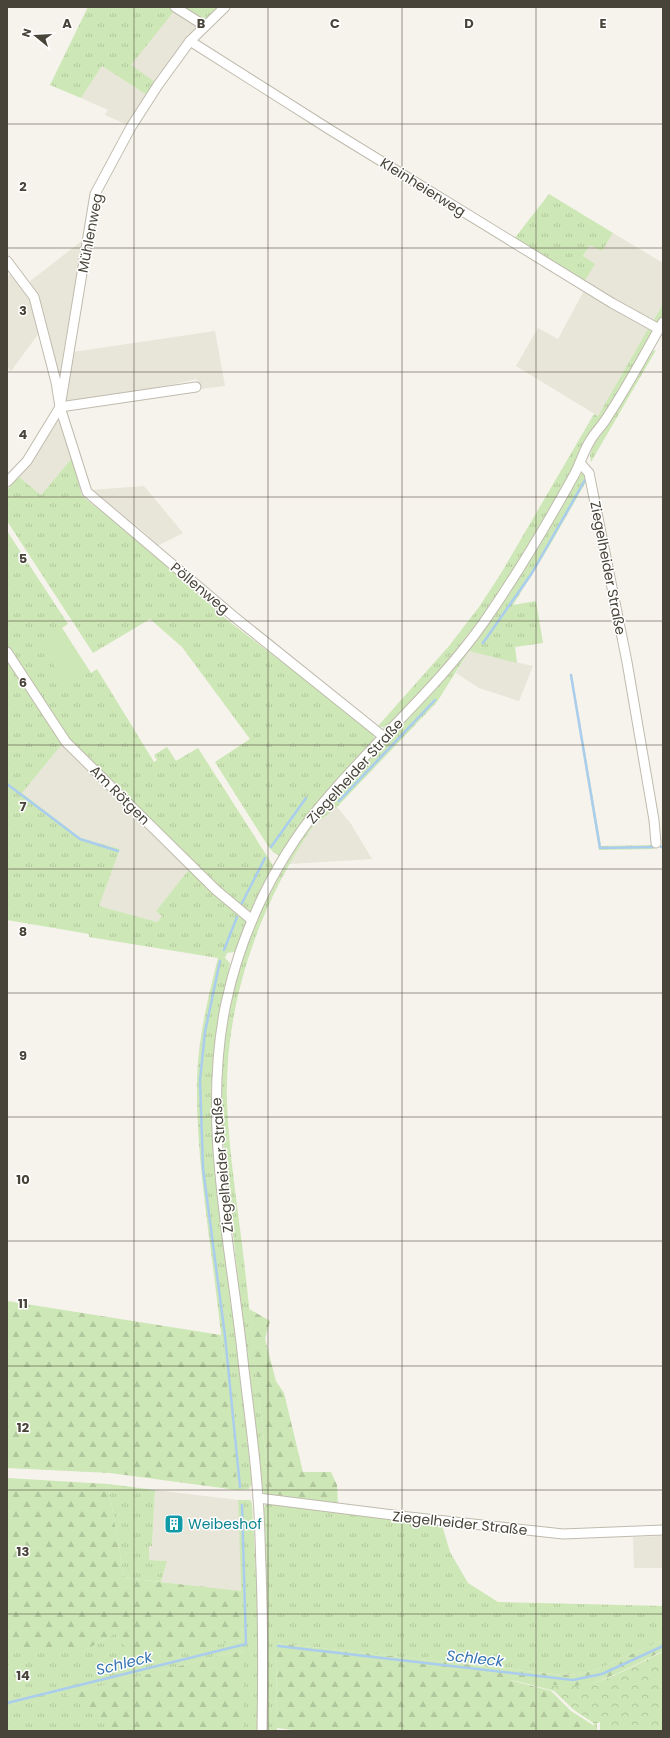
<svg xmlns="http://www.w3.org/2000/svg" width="670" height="1738" viewBox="0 0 670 1738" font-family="Poppins,sans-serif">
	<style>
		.residential { fill: #e8e5d9 }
		.grass { fill: url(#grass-tufts) }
		.forest { fill: url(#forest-firs) }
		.park { fill: url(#park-crowns) }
		.garden { fill: #cde7b6 }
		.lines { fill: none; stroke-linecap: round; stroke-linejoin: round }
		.stream { stroke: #aacdee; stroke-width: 2.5 }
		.minor-casing { stroke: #c0bbae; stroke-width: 11 }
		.minor { stroke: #fff; stroke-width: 9 }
		.grid { fill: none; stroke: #494439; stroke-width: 1; stroke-opacity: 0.55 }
		.labels { text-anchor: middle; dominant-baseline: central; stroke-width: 3; stroke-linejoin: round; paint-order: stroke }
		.street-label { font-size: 14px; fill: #494439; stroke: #fff }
		.culture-label { font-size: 14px; fill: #0d838f; stroke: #fff; text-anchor: start }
		.water-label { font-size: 15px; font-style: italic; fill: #3573b2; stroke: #fff }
		.grid-label { font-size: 13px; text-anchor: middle; font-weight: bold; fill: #494439; stroke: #fff; stroke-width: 3; stroke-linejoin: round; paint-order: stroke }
	</style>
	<defs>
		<pattern id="grass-tufts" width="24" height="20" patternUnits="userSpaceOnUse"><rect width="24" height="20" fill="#cde7b6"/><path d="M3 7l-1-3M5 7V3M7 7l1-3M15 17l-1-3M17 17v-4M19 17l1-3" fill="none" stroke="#b2c79d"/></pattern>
		<pattern id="forest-firs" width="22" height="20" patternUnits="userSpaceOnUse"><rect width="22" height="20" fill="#cde7b6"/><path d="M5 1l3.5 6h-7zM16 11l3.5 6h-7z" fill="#b2c79d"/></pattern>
		<pattern id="park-crowns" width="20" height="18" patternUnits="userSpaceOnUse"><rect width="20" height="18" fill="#cde7b6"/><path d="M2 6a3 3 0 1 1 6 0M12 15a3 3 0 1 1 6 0" fill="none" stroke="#b2c79d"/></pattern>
	</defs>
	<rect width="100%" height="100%" fill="#f5f3eb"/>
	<g class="residential">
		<polygon points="175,10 200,26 155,82 130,65"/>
		<polygon points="102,66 147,95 128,125 105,115 108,110 81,98"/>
		<polygon points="613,233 663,263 663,304 652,323 584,282 583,257 590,244 602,251"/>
		<polygon points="83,240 59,377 38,296 29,282"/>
		<polygon points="11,273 30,300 39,333 11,371 7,367 7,277"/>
		<polygon points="585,289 649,327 598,416 516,366 538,328 558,339"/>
		<polygon points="215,331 225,386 199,389 197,379 161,387 161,390 68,403 65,401 73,352"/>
		<polygon points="61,417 72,458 41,495 19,477 31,462"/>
		<polygon points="144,486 183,533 157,546 146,534 91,490"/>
		<polygon points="469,651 533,666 519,701 479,688 456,673"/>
		<polygon points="63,743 190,868 156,911 162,916 157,922 99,906 120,849 81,838 22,793"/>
		<polygon points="337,807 351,824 372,859 289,864 314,825"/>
		<polygon points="155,1490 238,1500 242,1591 161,1582 167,1561 149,1560 149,1546 152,1546"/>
		<polygon points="663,1536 663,1568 634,1568 633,1537"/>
	</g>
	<g class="grass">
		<polygon points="88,7 170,7 175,10 131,65 155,82 147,95 102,66 81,98 50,85"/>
		<polygon points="180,7 221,7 204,22"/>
		<polygon points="549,194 613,233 602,251 590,245 583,256 595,264 584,282 514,239"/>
		<polygon points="663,304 663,315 659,322 652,323"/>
		<polygon points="649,327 652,334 610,405 583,443 574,467 507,580 479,620 436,676 386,728 378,726 449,646 479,607 500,575 594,414 598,416"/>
		<polygon points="656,350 591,462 590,455 593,445 604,431 650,352"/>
		<polygon points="72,458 82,496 138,540 226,619 372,731 375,739 321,799 281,857 273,852 268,846 215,762 250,739 182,647 150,619 93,653 7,521 7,490 19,477 41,495"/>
		<polygon points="582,472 584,472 587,480 550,545 513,605 536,601 543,643 515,647 517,663 469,651 437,702 337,807 318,822 318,816 338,792 489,621 509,593"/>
		<polygon points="7,531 68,624 62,628 91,673 97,669 154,762 157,760 154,755 167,747 176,761 198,748 274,867 251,911 243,909 218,888 71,743 7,646"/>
		<path d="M 7,658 L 63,743 L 22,793 L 81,838 L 120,849 L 99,906 L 157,922 L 162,916 L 156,911 L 190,868 L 247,922 L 235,952 L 227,953 L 225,958 L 230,963 L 216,1036 L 211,1089 L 213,1125 L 252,1484 L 249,1489 L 237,1490 C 231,1415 222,1341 213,1267 C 205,1205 196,1143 197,1080 C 198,1039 208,997 218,958 L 89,937 L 89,934 L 7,920 Z"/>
		<polygon points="570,674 572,675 601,846 654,845 654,849 599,850"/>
		<path d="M 313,824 L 314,825 C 259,904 224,1005 227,1102 C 229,1155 238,1208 244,1261 C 253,1339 261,1417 270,1495 L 266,1495 L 260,1487 L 222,1129 C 220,1084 222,1040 231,996 C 242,942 280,868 313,824 Z"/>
		<polygon points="108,1484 155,1490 152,1546 149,1546 149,1560 167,1561 161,1582 124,1578"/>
		<polygon points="238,1500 250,1500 252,1503 259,1624 257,1731 244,1731 244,1651 226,1654 67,1695 111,1723 98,1731 7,1731 7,1651 84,1651 115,1633 228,1642 243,1640"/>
		<polygon points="273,1504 442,1525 450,1552 468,1583 498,1602 663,1606 663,1640 596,1670 579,1674 561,1675 276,1643 277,1731 268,1731 268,1652 262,1514 265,1505"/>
	</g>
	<g class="forest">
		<polygon points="7,1301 221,1335 233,1432 237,1490 110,1473 7,1468"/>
		<polygon points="249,1309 270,1321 265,1339 276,1381 284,1393 303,1472 331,1472 337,1485 338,1504 270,1495"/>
		<polygon points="7,1478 108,1484 124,1578 242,1591 243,1640 228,1642 139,1665 115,1633 84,1651 7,1651"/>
		<path d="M 663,1640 L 663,1651 C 640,1662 604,1682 581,1686 C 558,1689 532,1682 510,1680 L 551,1691 L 571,1711 L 593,1725 L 597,1722 L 597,1731 L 302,1731 L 277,1728 L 276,1643 L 561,1675 L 579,1674 L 596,1670 Z"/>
		<polygon points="244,1651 244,1731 98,1731 110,1723 66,1695 226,1654"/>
	</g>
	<path class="park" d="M 663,1652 L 663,1731 L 600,1731 L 600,1722 L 595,1724 L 574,1710 L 554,1691 L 509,1679 C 533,1681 559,1688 583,1685 C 607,1682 640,1662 663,1652 Z"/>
	<polygon class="garden" points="62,629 89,672 67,686 40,643"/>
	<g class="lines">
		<g class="stream">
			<polyline points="483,643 532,573 585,480"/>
			<polyline points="571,675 600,848 653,847"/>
			<polyline points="7,784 80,839 118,851"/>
			<polyline points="339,801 435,700"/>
			<polyline points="271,847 306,798"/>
			<polyline points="661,847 663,847"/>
			<polyline points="241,905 265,858"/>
			<polyline points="224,950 237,917"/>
			<polyline points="220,961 205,1032 200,1080 203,1168 225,1336 240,1487"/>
			<polyline points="278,1646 573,1680 602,1674 663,1646"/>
			<polyline points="7,1703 246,1644 242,1505"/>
		</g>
		<defs>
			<g id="minor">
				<polyline points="175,7 205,26"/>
				<polyline points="190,41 332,131 612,303 659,329"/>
				<polyline points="7,261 34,297 56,382 60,407 87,492 232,615 384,737"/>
				<polyline points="60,407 196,387"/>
				<polyline points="580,463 589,473 627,662 654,820 656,843"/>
				<polyline points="7,482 27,461 60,407 95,194 131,127 158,85 190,41 225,7"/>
				<polyline points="7,652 66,742 216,890 252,920"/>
				<polyline points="258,1498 409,1517 563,1534 663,1530"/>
				<path d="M 262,1731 C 263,1676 263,1622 261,1568 C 260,1544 260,1521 258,1498 C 255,1449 247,1400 242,1351 C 229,1236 202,1118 226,1003 C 242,928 278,854 329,796 C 379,737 439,686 484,622 C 516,576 546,526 573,477 C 580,465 583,452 590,441 C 595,432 603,425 608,416 C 628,386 645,353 663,322"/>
			</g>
		</defs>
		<use href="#minor" class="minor-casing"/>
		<use href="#minor" class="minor"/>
	</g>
	<path class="grid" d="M 134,7 L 134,1731M 268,7 L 268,1731M 402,7 L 402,1731M 536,7 L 536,1731M 7,124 L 663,124M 7,248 L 663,248M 7,372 L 663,372M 7,497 L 663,497M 7,621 L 663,621M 7,745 L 663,745M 7,869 L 663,869M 7,993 L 663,993M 7,1117 L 663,1117M 7,1241 L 663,1241M 7,1366 L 663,1366M 7,1490 L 663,1490M 7,1614 L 663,1614"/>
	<defs>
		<symbol id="building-square" viewBox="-11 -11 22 22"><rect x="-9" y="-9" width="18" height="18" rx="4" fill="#0f9aa8" stroke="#fff"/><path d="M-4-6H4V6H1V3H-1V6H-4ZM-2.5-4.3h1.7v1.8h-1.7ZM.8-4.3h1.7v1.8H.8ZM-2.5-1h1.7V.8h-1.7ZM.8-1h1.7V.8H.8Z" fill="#fff"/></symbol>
	</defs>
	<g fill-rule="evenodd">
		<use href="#building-square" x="163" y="1513" width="22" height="22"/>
	</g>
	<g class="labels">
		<g class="street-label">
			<text transform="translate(423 187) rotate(32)">Kleinheierweg</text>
			<text transform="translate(90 233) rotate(-79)">Mühlenweg</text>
			<text transform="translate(608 568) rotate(79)">Ziegelheider Straße</text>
			<text transform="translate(200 588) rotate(40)">Pöllenweg</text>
			<text transform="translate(355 771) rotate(-48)">Ziegelheider Straße</text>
			<text transform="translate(120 795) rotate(45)">Am Rötgen</text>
			<text transform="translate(222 1165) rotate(-95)">Ziegelheider Straße</text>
			<text transform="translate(460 1523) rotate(6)">Ziegelheider Straße</text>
		</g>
		<g class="culture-label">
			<text x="188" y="1524">Weibeshof</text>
		</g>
		<g class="water-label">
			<text transform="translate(475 1658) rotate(6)">Schleck</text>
			<text transform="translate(124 1663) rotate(-14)">Schleck</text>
		</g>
	</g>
	<g class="grid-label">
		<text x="67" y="28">A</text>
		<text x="201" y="28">B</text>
		<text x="335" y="28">C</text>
		<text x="469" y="28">D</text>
		<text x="603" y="28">E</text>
		<text x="23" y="191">2</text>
		<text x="23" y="315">3</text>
		<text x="23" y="439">4</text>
		<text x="23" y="563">5</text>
		<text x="23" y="687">6</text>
		<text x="23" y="811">7</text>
		<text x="23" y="936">8</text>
		<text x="23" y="1060">9</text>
		<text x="23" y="1184">10</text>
		<text x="23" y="1308">11</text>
		<text x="23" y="1432">12</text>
		<text x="23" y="1556">13</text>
		<text x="23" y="1680">14</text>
	</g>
	<rect width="670" height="1738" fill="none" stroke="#494439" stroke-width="16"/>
	<g transform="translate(36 36) rotate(288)" stroke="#ffffff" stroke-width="3" paint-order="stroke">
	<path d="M0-3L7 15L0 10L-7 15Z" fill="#494439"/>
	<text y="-6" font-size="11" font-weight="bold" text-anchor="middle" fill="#494439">N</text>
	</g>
</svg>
